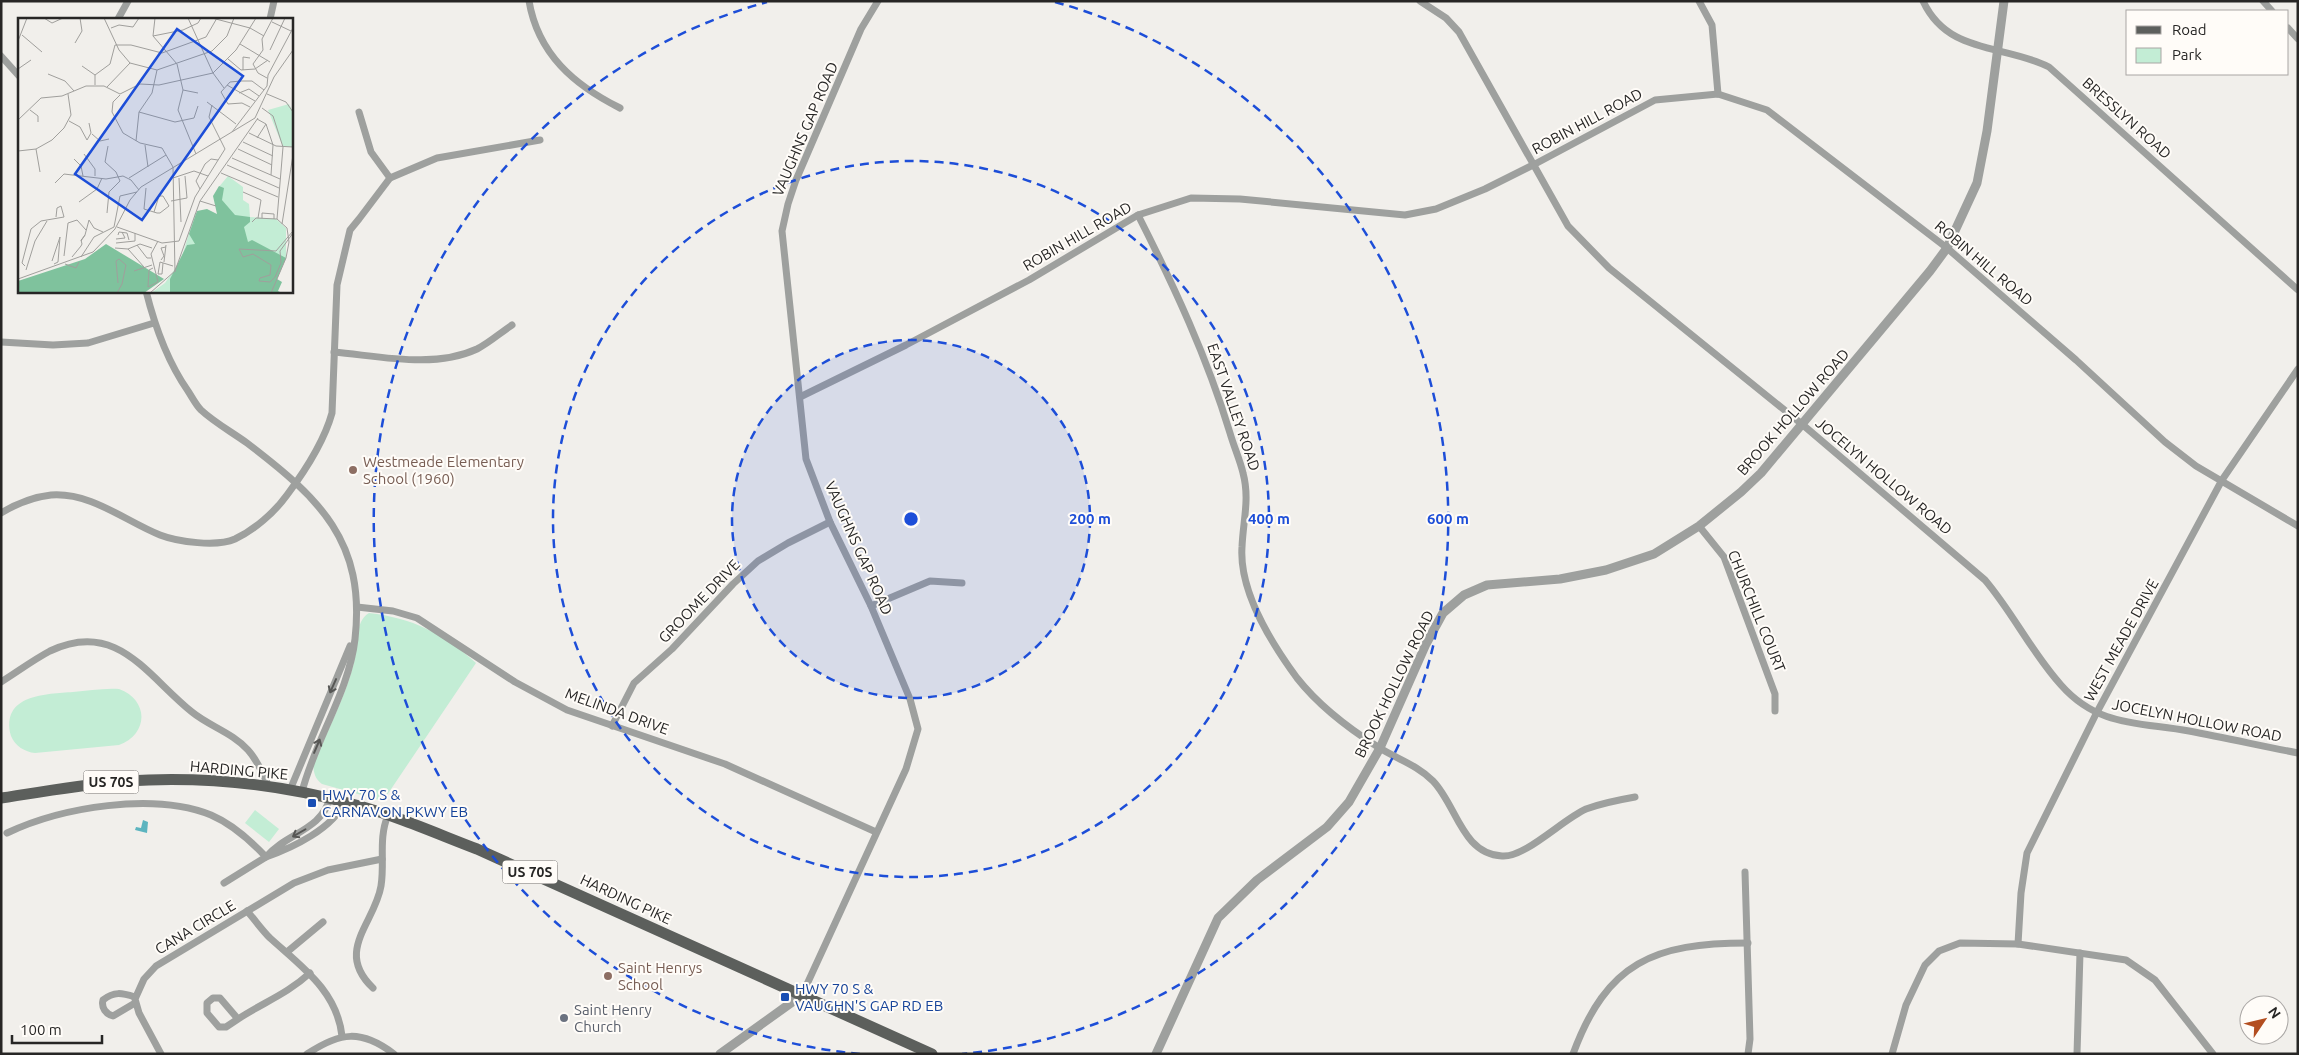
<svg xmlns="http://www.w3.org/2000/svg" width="2299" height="1055" viewBox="0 0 2299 1055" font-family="Ubuntu,sans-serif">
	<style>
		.green { fill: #c3edd5 }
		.water { fill: #5cb4bf }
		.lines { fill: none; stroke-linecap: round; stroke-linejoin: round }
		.minor { stroke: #9ea09e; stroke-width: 7 }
		.tertiary { stroke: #9ea09e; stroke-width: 9 }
		.primary { stroke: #5c5f5c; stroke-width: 11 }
		.oneway { stroke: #575755 }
		.ring { fill: none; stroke: #1d4ed8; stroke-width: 2.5; stroke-dasharray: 9 6 }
		.education-dot { fill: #8d6e63; stroke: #fffcf8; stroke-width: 2 }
		.transit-dot { fill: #1a4fb4; stroke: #fffcf8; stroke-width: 2 }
		.worship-dot { fill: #6b7280; stroke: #fffcf8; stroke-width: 2 }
		.labels { text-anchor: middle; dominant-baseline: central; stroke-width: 4; stroke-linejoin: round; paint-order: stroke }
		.shield { fill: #fffcf8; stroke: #686664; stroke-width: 1 }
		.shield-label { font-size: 14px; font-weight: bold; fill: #272625 }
		.street-label { font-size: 15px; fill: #272625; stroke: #fffcf8 }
		.education-label { font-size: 15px; fill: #785e54; stroke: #fffcf8; text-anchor: start }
		.transit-label { font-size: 15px; fill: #164399; stroke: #fffcf8; text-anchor: start }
		.worship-label { font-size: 15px; fill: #5b616d; stroke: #fffcf8; text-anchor: start }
		.inset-road { fill: none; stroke: #a09f9c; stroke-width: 1 }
		.view { fill: #1d4ed8; fill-opacity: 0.15; stroke: #1d4ed8; stroke-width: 2.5 }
		.inset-edge { fill: none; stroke: #272625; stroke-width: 2.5 }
		.centre { fill: #1d4ed8; stroke: #fffcf8; stroke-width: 2.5 }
		.ring-label { font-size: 15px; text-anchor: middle; font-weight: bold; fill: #1d4ed8; stroke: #fffcf8; stroke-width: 4; stroke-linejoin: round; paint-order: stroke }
	</style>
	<rect width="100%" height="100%" fill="#f1efeb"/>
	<g class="green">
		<path d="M 369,613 C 412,618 443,633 476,663 L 383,801 L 322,784 C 315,779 314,773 313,765 C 327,731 345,698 354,663 C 358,647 354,622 369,613 Z"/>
		<path d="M 119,689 C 149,700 149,734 119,745 L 35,753 C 25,752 15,746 11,736 C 0,694 47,694 73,692 C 88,691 103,688 119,689 Z"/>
		<polygon points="255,810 279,829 269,842 245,823"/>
	</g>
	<polygon class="water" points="143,820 148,822 147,833 135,830 136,827 141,828"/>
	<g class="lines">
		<g class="minor">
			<path d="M 529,1 C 538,54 574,85 620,108"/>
			<path d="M 1420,1 L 1446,18 L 1459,32 L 1568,226 L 1609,268 L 1803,425 L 1985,580 C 2013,613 2032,653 2061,685 C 2098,727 2139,722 2189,731 C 2226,738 2262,746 2298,753"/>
			<polyline points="1699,1 1712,25 1718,94"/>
			<path d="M 1923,1 C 1948,55 2004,44 2049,67 L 2298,290"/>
			<polyline points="2263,1 2272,11"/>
			<polyline points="118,19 128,1"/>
			<polyline points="270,19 274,1"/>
			<polyline points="2288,28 2298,39"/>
			<polyline points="1,56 19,76"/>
			<polyline points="359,112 371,152 390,178"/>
			<path d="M 1138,215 C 1174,286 1207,357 1230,433 C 1234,447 1240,460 1243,473 C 1250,499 1243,521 1242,547 C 1239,591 1272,644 1297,678 C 1319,706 1348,728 1378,747 C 1397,759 1417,765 1433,781 C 1457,806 1462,854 1502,856 C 1525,858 1563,819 1586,809 C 1602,803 1618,800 1635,797"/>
			<path d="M 146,291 C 155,327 167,361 188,391 C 192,397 196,405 201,410 C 215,423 232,432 247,443 C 319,498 366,541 355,639 C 349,692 315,740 302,792"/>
			<polyline points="1,342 53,345 88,343 154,323"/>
			<path d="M 334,352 C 379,356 434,369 477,349 C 489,343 500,333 512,325"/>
			<polyline points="800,397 906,345 1029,280 1138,215 1191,198 1240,199 1405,215 1436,209 1485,189 1535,164 1655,100 1718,94 1767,110 1947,248 2076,360 2165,442 2196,466 2298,526"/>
			<path d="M 1,513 C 16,504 33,497 51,495 C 91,492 125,521 160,535 C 178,542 217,547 235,539 C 254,530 274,513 287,495 C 305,471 324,442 332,413 L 337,285 L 350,230 L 359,219 L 390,178 L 437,158 L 540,140"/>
			<polyline points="1699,526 1724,557 1775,694 1775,711"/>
			<polyline points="871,606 930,581 962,583"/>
			<polyline points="357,607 393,611 417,618 515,682 567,710 725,764 876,832"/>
			<path d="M 1,682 C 17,672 33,660 50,651 C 117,619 147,676 192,712 C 209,726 233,733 248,750 C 258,761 263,774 269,787"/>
			<polyline points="612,726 634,683 672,649 733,584 758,561 788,543 830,522"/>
			<polyline points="290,790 350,646"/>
			<path d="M 330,798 C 321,831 286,833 266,857 C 292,848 334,828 344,802"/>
			<path d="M 7,833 C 62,807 153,792 211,815 C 232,824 251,841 266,857 L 224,883"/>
			<polyline points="1745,872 1750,1039 1748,1054"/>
			<path d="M 247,911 C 255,920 262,930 270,938 C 302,967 337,991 342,1036"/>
			<polyline points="2018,944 2021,893 2027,853 2096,714 2222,480 2298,369"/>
			<polyline points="287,952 323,922"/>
			<path d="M 373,988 C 334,951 375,923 381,886 C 385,862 378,839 388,815"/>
			<polyline points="802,995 906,769 918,729 910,699 871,606 830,522 806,459 782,231 788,204 796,180 861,29 878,1"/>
			<path d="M 135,997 C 122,993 114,991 103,1000 C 101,1008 106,1014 113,1016 L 135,1003"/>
			<path d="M 238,1019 L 226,1027 L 219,1027 L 207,1013 L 207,1003 L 213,998 L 220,998 L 238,1019 C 264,1002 287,994 310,973"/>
			<polyline points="161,1054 139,1013 135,999 144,979 156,966 294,883 328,870 382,859"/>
			<path d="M 307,1054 C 340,1032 361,1029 394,1054"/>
			<path d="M 1573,1054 C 1607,962 1654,943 1748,943"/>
			<polyline points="1892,1054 1906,1005 1925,965 1939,951 1960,943 2018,944 2126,960 2155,980 2213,1054"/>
			<polyline points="2077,1054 2080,953"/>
		</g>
		<g class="tertiary">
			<polyline points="720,1054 802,995"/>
			<polyline points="1156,1054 1218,918 1257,880 1327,827 1349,802 1380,748 1426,644 1443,613 1464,595 1487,585 1560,579 1606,570 1654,554 1699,526 1741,492 1761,473 1930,271 1947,248 1977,183 1987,131 2004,1"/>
		</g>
		<path class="primary" d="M 1,798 C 43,792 84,784 126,781 C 201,776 279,784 352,804 C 395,815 435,833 477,849 L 932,1054"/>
	</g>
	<defs><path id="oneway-shaft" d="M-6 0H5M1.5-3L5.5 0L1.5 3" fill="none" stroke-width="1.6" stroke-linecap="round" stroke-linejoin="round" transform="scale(1.25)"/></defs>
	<g class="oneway">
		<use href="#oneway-shaft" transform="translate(333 686) rotate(114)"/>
		<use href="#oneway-shaft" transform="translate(317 746) rotate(-67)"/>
		<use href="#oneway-shaft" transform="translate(299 833) rotate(150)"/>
	</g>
	<circle cx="911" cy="519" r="179" fill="#1d4ed8" fill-opacity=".12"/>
	<g class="ring">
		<circle cx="911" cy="519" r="179"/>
		<circle cx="911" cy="519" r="358"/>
		<path d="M860 1054A537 537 0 0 1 767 2M1055 2A537 537 0 0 1 962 1054"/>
	</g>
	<g class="education-dot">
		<circle cx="353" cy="470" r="5"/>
		<circle cx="608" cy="976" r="5"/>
	</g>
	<g class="transit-dot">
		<rect x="307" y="798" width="10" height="10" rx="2.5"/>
		<rect x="780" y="992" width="10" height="10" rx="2.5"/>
	</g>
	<circle class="worship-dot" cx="564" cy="1018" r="5"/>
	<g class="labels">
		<g class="shield">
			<rect x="83.5" y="770.5" width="55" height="23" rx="4"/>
			<rect x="502.5" y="860.5" width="55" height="23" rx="4"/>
		</g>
		<g class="shield-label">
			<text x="111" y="782">US 70S</text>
			<text x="530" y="872">US 70S</text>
		</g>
		<g class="street-label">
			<text transform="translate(2127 118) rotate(42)">BRESSLYN ROAD</text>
			<text transform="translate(1587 121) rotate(-28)">ROBIN HILL ROAD</text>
			<text transform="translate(805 129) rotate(-67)">VAUGHNS GAP ROAD</text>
			<text transform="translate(1077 236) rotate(-30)">ROBIN HILL ROAD</text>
			<text transform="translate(1984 263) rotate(40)">ROBIN HILL ROAD</text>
			<text transform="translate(1234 407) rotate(71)">EAST VALLEY ROAD</text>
			<text transform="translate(1793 412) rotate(-49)">BROOK HOLLOW ROAD</text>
			<text transform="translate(1884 476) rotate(40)">JOCELYN HOLLOW ROAD</text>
			<text transform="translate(859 548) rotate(66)">VAUGHNS GAP ROAD</text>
			<text transform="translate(699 601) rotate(-46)">GROOME DRIVE</text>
			<text transform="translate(1757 611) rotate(68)">CHURCHILL COURT</text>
			<text transform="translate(2121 640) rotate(-61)">WEST MEADE DRIVE</text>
			<text transform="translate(1394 684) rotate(-64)">BROOK HOLLOW ROAD</text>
			<text transform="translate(617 711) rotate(20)">MELINDA DRIVE</text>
			<text transform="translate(2197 720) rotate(11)">JOCELYN HOLLOW ROAD</text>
			<text transform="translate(239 770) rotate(5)">HARDING PIKE</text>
			<text transform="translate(626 899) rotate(25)">HARDING PIKE</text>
			<text transform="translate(195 927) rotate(-31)">CANA CIRCLE</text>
		</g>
		<g class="education-label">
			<text x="363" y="461">Westmeade Elementary<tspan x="363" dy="17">School (1960)</tspan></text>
			<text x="618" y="967">Saint Henrys<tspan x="618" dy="17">School</tspan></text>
		</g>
		<g class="transit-label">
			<text x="322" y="794">HWY 70 S &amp;<tspan x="322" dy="17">CARNAVON PKWY EB</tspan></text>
			<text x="795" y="988">HWY 70 S &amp;<tspan x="795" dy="17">VAUGHN'S GAP RD EB</tspan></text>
		</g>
		<g class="worship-label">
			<text x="574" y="1009">Saint Henry<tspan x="574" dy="17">Church</tspan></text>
		</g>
	</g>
	<g transform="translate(18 18)">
		<rect width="275" height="275" fill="#f1efeb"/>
		<path d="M 271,86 L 275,94 L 275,129 L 265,129 L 250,92 ZM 210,158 L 225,169 L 225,182 L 231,186 L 232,199 L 258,201 L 268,210 L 268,240 L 253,275 L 133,275 L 147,265 L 163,242 L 177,195 L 199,196 L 200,170 Z" fill="#c3edd5"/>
		<path d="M 201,168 L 206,170 L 204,182 L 217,197 L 232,199 L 232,204 L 226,209 L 230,224 L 234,222 L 268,240 L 259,261 L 264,264 L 260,273 L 264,275 L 152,275 L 152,261 L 169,227 L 177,226 L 171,216 L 179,193 L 189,191 L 199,196 L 195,178 ZM 88,226 L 146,261 L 126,275 L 0,275 L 0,263 L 67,241 Z" fill="#7fc29d"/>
		<path class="inset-road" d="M 26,0 L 34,5 L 45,0M 86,0 L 101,32 L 112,45 L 139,52M 137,0 L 135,18 L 159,46 L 165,72 L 160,92 L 178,136M 170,0 L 195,55 L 206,70M 194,0 L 232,10 L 246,18M 254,4 L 273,13M 93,10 L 101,7 L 115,9 L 121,0M 4,17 L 24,34M 135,18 L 165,12 L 180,5 L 183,0M 0,23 L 9,0M 57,25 L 64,13 L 62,0M 222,26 L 252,44M 252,32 L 267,0M 210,41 L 223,52 L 237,51 L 250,42M 64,48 L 77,57M 0,51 L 13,42M 225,52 L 225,39 L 232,40M 30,56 L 47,63 L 56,73M 249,60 L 240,55 L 235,46 L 245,32 L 244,21 L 255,0M 77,67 L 77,57 L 92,46 L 97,27 L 113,27 L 144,35 L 188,19 L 199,0M 209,67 L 237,83M 89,69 L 112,45M 165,72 L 180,75M 221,75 L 231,71 L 241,78M 249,76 L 268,84 L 275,94M 102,77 L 95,84 L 94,94 L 105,115 L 122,125 L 144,130 L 155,149 L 157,254M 189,84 L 218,106M 232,89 L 224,85 L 210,86 L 203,74 L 212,64 L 223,63 L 234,63 L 246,72M 244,90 L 255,98 L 265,129 L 259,201M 12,92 L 20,98 L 20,104M 121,94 L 157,104 L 176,100 L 180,88M 239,101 L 248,106 L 255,127 L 253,157M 0,102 L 23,80 L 44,78 L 68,68 L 86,68 L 102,76 L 122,66 L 141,67 L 195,55 L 218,32 L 238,0M 51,103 L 62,109 L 69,122 L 73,115 L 71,105M 214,114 L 249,68 L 250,57 L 275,10M 231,115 L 258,128 L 275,129M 74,116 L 82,123 L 91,121M 239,120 L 248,106M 118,123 L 121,94 L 134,75 L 139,52 L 194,33 L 209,18 L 216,0M 225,124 L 255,138M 127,127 L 130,149M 18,131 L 22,154M 220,131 L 254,147M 0,133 L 18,131 L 34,122 L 46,110 L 53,97 L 50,76M 66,136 L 77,151 L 77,158M 214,140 L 262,161M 56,141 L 63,148 L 65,158M 209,147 L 261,170M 203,155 L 260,179M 111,160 L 148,137M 155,160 L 176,153 L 190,158M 161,160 L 163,204M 37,165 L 46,156 L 88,161 L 105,158 L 113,162 L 121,172M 128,170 L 126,191 L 139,195 L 142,195 L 151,188 L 145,178 L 141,178 L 136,194M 182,171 L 178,163 L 187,146 L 193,141 L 200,142M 225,174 L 243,182 L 240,200M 153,183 L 169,180 L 167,158M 182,183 L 198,188M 61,184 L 79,171 L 84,160M 89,195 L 91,174 L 102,163 L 98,154 L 87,144 L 90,128M 244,200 L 244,195 L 256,196 L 256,201M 234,204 L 238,200 L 259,201M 264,206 L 275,137M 99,209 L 144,225 L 161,223 L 177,179 L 207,131 L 191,99 L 194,87M 275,213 L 258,233 L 221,231 L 225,239 L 235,236 L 253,247 L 252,257 L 242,260 L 241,263 L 252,264 L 257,259 L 263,245 L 262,233 L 275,215M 67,217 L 71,202 L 76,210 L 85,214M 100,217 L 101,214 L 109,215 L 111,222M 98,221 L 107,220 L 104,214M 98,225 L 117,223 L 117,215M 119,227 L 129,240 L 133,240M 97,230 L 110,231 L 122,226 L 134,230M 110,231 L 126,249M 46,238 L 50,205 L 59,202 L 68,212M 54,239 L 63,228 L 64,226 L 63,222 L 64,221 L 67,217 L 63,223M 63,239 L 76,219 L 96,209 L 102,178 L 119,174M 143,242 L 146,238 L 143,230 L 148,229M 34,243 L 42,219 L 40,244 L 36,246M 146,244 L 148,227M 145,245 L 144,256 L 140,256 L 142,244 L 155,248M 47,246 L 58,250 L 61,244M 7,248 L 4,245 L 13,211 L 23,203 L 46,199 L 43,188 L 39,190 L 38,199M 135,250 L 131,252 L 130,269 L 140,264 L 133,236 L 140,223M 8,252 L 17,223 L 29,203M 116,253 L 134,247M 0,261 L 75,234 L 97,211 L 112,182 L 123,169 L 237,100 L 256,59 L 275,32M 99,275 L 104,266 L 108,247 L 101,241 L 98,243 L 100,265M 132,275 L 157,253 L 182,183 L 240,100M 253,275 L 268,240 L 271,224 L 269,210 L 259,201"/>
		<path class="view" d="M 159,11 L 225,58 L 124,202 L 57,156 Z"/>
		<rect width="275" height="275" class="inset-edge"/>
	</g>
	<circle cx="911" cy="519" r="8" class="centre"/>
	<g class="ring-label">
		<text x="1090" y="524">200 m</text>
		<text x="1269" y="524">400 m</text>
		<text x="1448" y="524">600 m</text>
	</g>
	<rect width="2299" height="1055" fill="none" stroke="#272625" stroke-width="5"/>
	<rect x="2126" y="10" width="162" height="65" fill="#fffcf8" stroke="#a9a6a4"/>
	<rect x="2136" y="26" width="25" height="8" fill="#5c5f5c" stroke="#a9a6a4"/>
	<text x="2172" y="35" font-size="15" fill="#272625">Road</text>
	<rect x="2136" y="48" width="25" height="15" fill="#c3edd5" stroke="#a9a6a4"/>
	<text x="2172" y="60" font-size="15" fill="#272625">Park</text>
	<g transform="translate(2264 1020) rotate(55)"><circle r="24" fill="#fffcf8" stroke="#a9a6a4"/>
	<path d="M0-4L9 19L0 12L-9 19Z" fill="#b34e20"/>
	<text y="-8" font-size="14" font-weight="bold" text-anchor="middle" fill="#272625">N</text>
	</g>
	<path d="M12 1035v8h90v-8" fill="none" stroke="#272625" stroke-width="2.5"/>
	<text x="20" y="1035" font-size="15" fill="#272625" stroke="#fffcf8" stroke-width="4" paint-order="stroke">100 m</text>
</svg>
